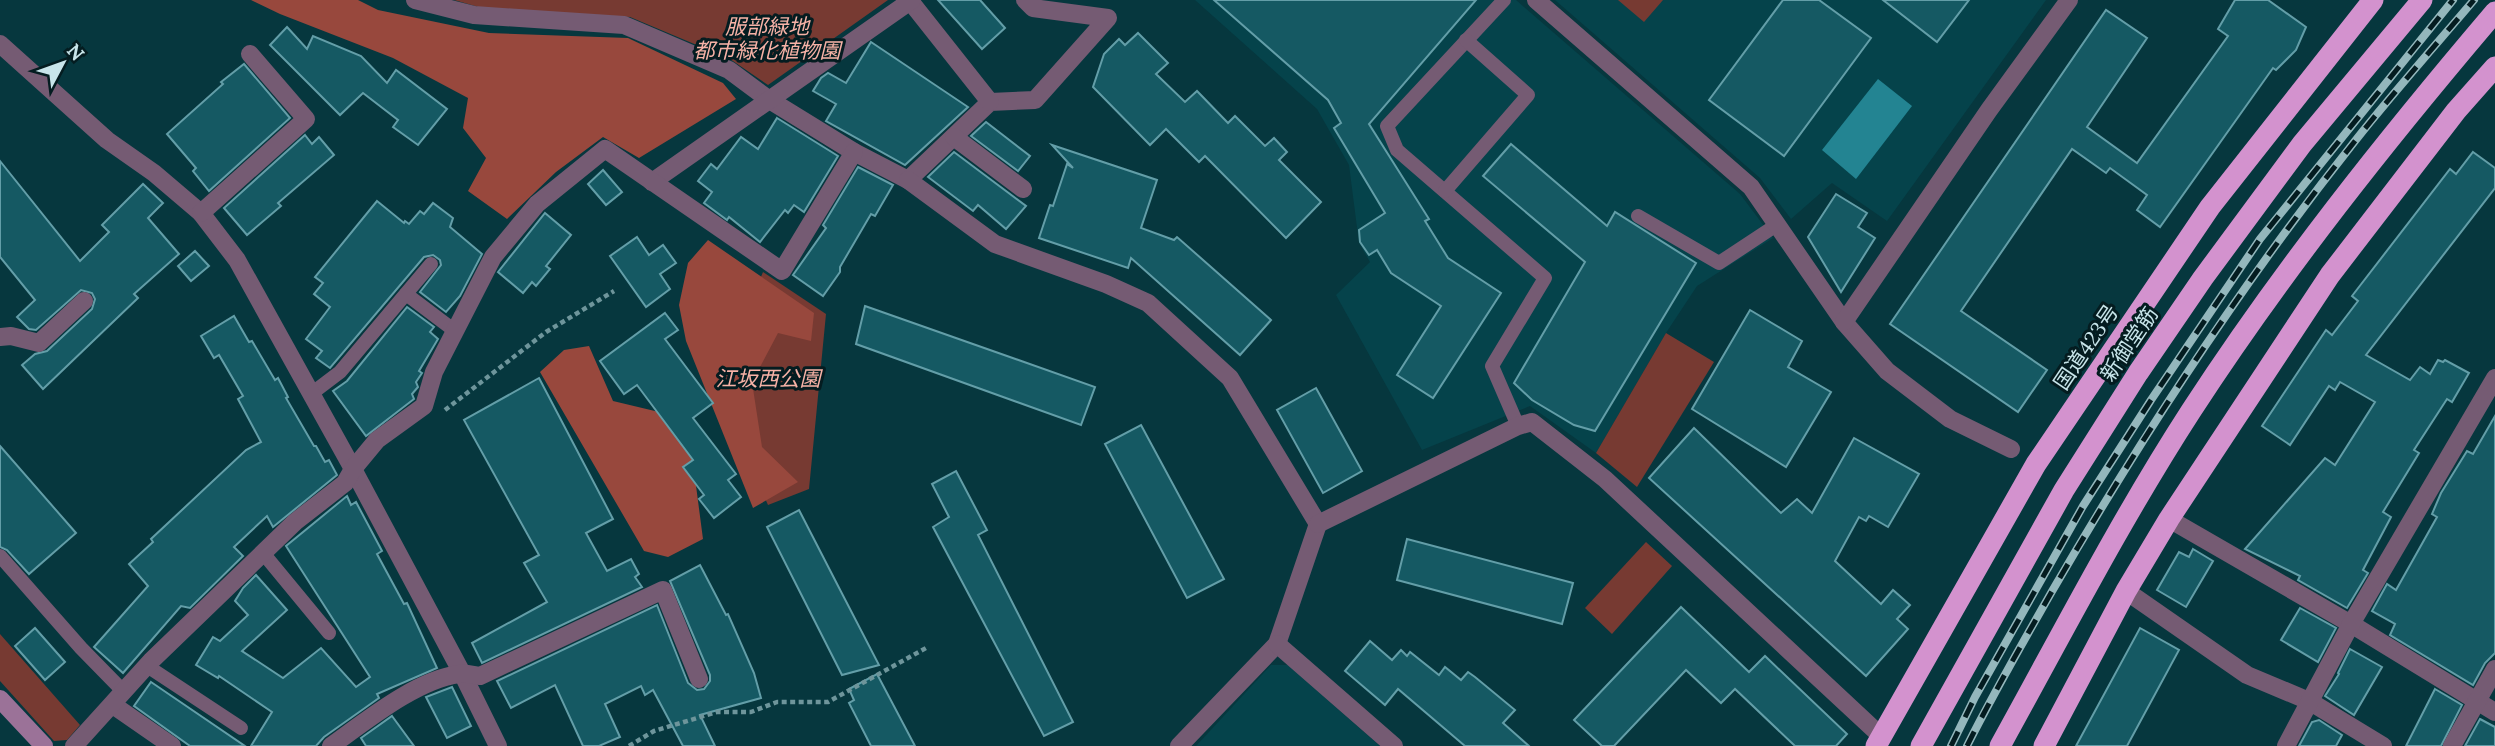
<svg xmlns="http://www.w3.org/2000/svg" width="2495" height="746" viewBox="0 0 2495 746" font-family="Lora,'Noto Sans JP',serif">
	<style>
		.built { fill: #05434b }
		.green { fill: #773a32 }
		.forest { fill: #98483d }
		.water { fill: #238492 }
		.building { fill: #155963; stroke: #639ea8; stroke-width: 2 }
		.lines { fill: none; stroke-linecap: round; stroke-linejoin: round }
		.path { stroke: #6e959b; stroke-width: 4.5; stroke-dasharray: 5 3.5; stroke-linecap: butt }
		.lane { stroke: #755b73; stroke-width: 14 }
		.street { stroke: #755b73; stroke-width: 18 }
		.secondary { stroke: #9b7298; stroke-width: 18 }
		.highway { stroke: #d392ce; stroke-width: 21 }
		.rail-casing { stroke: #94b7bc; stroke-width: 8 }
		.rail { stroke: #041c20; stroke-width: 5; stroke-dasharray: 16; stroke-linecap: butt }
		.labels { text-anchor: middle; dominant-baseline: central; stroke-width: 6; stroke-linejoin: round; paint-order: stroke }
		.park-label { font-size: 21px; font-style: italic; fill: #f7b2a6; stroke: #041c20 }
		.street-label { font-size: 21px; fill: #c8e5ea; stroke: #041c20 }
	</style>
	<rect width="100%" height="100%" fill="#06373e"/>
	<g class="built">
		<polygon points="1195,0 1516,0 1740,194 1773,238 1697,286 1666,333 1596,453 1530,406 1422,450 1336,295 1370,262 1359,243 1349,165 1317,109"/>
		<polygon points="1555,0 2046,0 1887,221 1832,183 1791,219 1760,178"/>
		<polygon points="1271,665 1288,665 1380,746 1196,746"/>
	</g>
	<g class="green">
		<polygon points="454,0 888,0 768,85 730,59 630,17 482,8"/>
		<polygon points="1618,0 1663,0 1644,22"/>
		<polygon points="763,272 826,314 809,489 768,505 702,358 738,332"/>
		<polygon points="1666,333 1714,362 1637,487 1596,453"/>
		<polygon points="1646,542 1672,566 1612,634 1585,608"/>
		<polygon points="0,634 80,725 67,740 54,741 0,681"/>
	</g>
	<g class="forest">
		<polygon points="251,0 358,0 378,10 489,33 628,38 723,83 736,99 639,158 603,137 556,172 507,219 468,191 486,158 463,128 468,98 393,58 280,14"/>
		<polygon points="708,240 814,313 811,341 778,333 752,382 762,447 798,482 753,508 686,341 679,305 688,263"/>
		<polygon points="589,346 613,401 659,412 690,440 703,539 668,557 644,551 540,372 564,350"/>
	</g>
	<polygon class="water" points="1878,79 1912,106 1856,179 1822,150"/>
	<g class="building">
		<polygon points="938,0 980,0 1005,28 982,49"/>
		<polygon points="1214,0 1476,0 1369,124 1429,219 1425,221 1448,258 1501,293 1433,398 1397,375 1441,306 1391,273 1377,250 1369,255 1360,242 1359,230 1385,213 1334,128 1341,123 1328,100"/>
		<polygon points="1783,0 1819,0 1871,38 1784,156 1709,100"/>
		<polygon points="1883,0 1969,0 1937,42"/>
		<polygon points="2235,0 2268,0 2306,27 2296,50 2276,70 2273,68 2160,227 2137,210 2147,195 2110,168 2106,173 2072,149 1961,311 2047,370 2018,412 1890,324 2106,10 2147,38 2087,127 2137,163 2228,36 2218,29"/>
		<polygon points="287,27 307,49 313,36 361,56 387,83 396,70 447,109 418,145 393,127 398,120 363,93 340,115 270,45"/>
		<polygon points="1138,33 1168,63 1156,74 1185,102 1197,91 1228,123 1235,116 1265,146 1274,138 1287,152 1279,160 1321,202 1286,238 1205,156 1199,162 1166,129 1150,145 1093,87 1104,54 1119,39 1125,45"/>
		<polygon points="871,42 968,107 905,165 826,121 836,104 813,91 821,78 828,73 846,83"/>
		<polygon points="244,64 290,118 209,191 193,171 196,168 167,134 223,84 221,82"/>
		<polygon points="777,118 838,156 804,212 794,205 788,213 785,210 760,242 729,217 727,220 704,203 712,192 698,181 711,164 717,169 741,137 758,149"/>
		<polygon points="986,122 1030,156 1018,171 971,136"/>
		<polygon points="305,135 312,144 319,137 334,155 278,203 281,206 247,235 224,208"/>
		<polygon points="1511,144 1607,226 1615,212 1696,263 1595,431 1574,425 1532,400 1514,383 1585,262 1483,176"/>
		<polygon points="1052,145 1157,180 1141,228 1174,240 1177,237 1271,320 1240,355 1131,258 1128,268 1039,238 1050,205 1053,206 1067,164 1073,168"/>
		<polygon points="954,152 1026,206 1006,229 978,205 973,211 928,177"/>
		<polygon points="2473,152 2495,168 2495,188 2366,355 2410,380 2420,367 2430,374 2438,360 2443,362 2445,360 2469,373 2452,402 2447,399 2414,450 2419,453 2383,512 2391,517 2363,570 2368,573 2347,608 2298,580 2300,576 2245,549 2325,458 2335,465 2375,402 2340,382 2335,390 2329,386 2290,445 2262,426 2326,330 2332,335 2358,301 2352,296 2450,169 2456,174"/>
		<polygon points="0,161 80,261 109,232 102,225 143,184 163,203 148,218 179,254 134,294 138,298 43,389 22,365 35,354 47,351 92,309 95,299 92,293 81,290 36,330 29,329 17,317 35,300 0,257"/>
		<polygon points="858,167 893,185 875,216 871,214 840,267 840,272 823,296 793,275 826,228 823,225"/>
		<polygon points="603,170 622,192 606,205 588,184"/>
		<polygon points="1836,194 1867,213 1858,227 1875,238 1841,292 1808,237"/>
		<polygon points="377,201 404,223 405,221 409,224 420,211 424,214 433,203 453,218 450,227 482,254 460,296 446,312 420,292 441,265 440,260 433,255 424,257 330,368 316,358 322,351 306,339 330,307 314,294 323,283 315,277"/>
		<polygon points="545,213 571,235 546,266 550,269 536,286 532,282 523,293 498,272"/>
		<polygon points="637,237 649,255 663,245 676,263 660,274 670,289 646,307 610,256"/>
		<polygon points="195,251 209,266 191,281 178,266"/>
		<polygon points="865,306 1095,387 1081,425 856,344"/>
		<polygon points="407,307 434,327 430,332 438,339 419,371 422,373 416,382 418,387 412,394 414,399 366,436 333,391 347,381"/>
		<polygon points="1750,310 1802,341 1788,367 1831,392 1786,467 1692,409"/>
		<polygon points="665,313 678,330 665,339 713,403 693,418 736,474 728,480 741,497 714,518 699,499 704,495 683,467 693,460 637,385 624,394 600,361"/>
		<polygon points="234,316 249,342 252,341 275,380 278,378 288,397 286,398 314,446 316,446 325,462 329,460 337,475 273,527 267,516 234,547 243,556 190,608 181,606 123,673 94,647 148,586 129,564 153,542 151,539 246,450 261,442 238,399 243,396 219,355 214,358 201,336"/>
		<polygon points="539,378 613,519 586,533 607,571 631,559 639,574 635,577 642,587 482,663 472,643 547,602 524,563 539,555 464,420"/>
		<polygon points="1316,388 1362,471 1323,493 1277,410"/>
		<polygon points="2495,416 2495,653 2485,663 2473,685 2390,635 2395,624 2372,611 2387,584 2396,590 2437,517 2432,514 2441,493 2467,451 2473,454"/>
		<polygon points="1141,425 1224,579 1187,598 1105,444"/>
		<polygon points="1694,428 1781,513 1797,499 1812,513 1854,438 1919,474 1888,527 1869,516 1866,521 1859,517 1835,561 1881,604 1893,590 1910,605 1897,619 1908,629 1866,676 1649,478"/>
		<polygon points="0,446 76,533 29,574 7,550 0,547"/>
		<polygon points="956,471 987,530 978,535 1073,722 1044,736 933,527 949,517 932,484"/>
		<polygon points="347,496 351,505 356,502 382,551 377,554 404,604 407,603 437,668 377,694 379,698 324,737 316,746 251,746 272,712 219,676 218,678 196,665 213,637 220,641 248,615 235,601 243,588 256,575 287,610 242,651 283,678 321,648 356,687 370,677 286,546"/>
		<polygon points="799,510 835,580 879,665 842,675 767,527"/>
		<polygon points="1407,539 1573,583 1562,624 1397,580"/>
		<polygon points="2193,549 2213,561 2186,607 2157,590 2179,552 2189,557"/>
		<polygon points="700,565 726,615 728,614 754,673 761,698 700,715 715,746 683,746 653,690 645,695 641,686 605,704 620,737 599,746 583,746 555,685 511,708 497,681 657,605 688,683 697,690 704,689 710,681 710,675 670,581"/>
		<polygon points="1681,607 1749,672 1765,656 1847,734 1836,746 1795,746 1735,689 1721,703 1686,670 1614,746 1602,746 1574,720"/>
		<polygon points="2300,608 2336,628 2318,662 2281,640"/>
		<polygon points="35,628 65,662 45,680 15,646"/>
		<polygon points="2140,628 2179,650 2127,746 2076,746"/>
		<polygon points="1370,641 1392,660 1401,650 1407,656 1410,652 1439,675 1445,667 1461,680 1468,672 1475,677 1515,710 1503,723 1529,746 1465,746 1398,689 1385,705 1345,671"/>
		<polygon points="2350,649 2382,667 2354,715 2325,696 2339,674 2338,673"/>
		<polygon points="877,674 915,746 871,746 849,703 854,700 849,689"/>
		<polygon points="151,682 245,746 190,746 134,706"/>
		<polygon points="452,687 471,726 447,738 426,697"/>
		<polygon points="2435,689 2462,705 2441,746 2406,746"/>
		<polygon points="392,716 414,746 366,746 361,738"/>
		<polygon points="2480,719 2495,727 2495,746 2465,746"/>
		<polygon points="2319,720 2342,735 2336,746 2299,746 2312,722"/>
	</g>
	<g class="lines">
		<g class="path">
			<polyline points="445,410 546,332 614,291"/>
			<polyline points="629,746 654,731 717,712 751,712 777,702 828,702 926,648"/>
		</g>
		<g class="lane">
			<polyline points="1504,0 1387,126 1397,150 1545,278 1492,366 1518,426"/>
			<polyline points="1445,191 1528,95 1466,40"/>
			<polyline points="1638,216 1719,263 1778,224"/>
			<polyline points="406,294 455,331"/>
			<polyline points="311,394 340,372 431,264"/>
			<polyline points="263,553 329,633"/>
			<polyline points="0,556 81,648 124,692"/>
			<polyline points="147,666 241,728"/>
		</g>
		<g class="street">
			<polyline points="415,0 474,15 624,25 729,70 768,99 854,152 908,180 990,102 1035,100 1108,18 1033,8 1025,0"/>
			<polyline points="1536,0 1751,187 1844,322 1887,371 1950,419 2011,449"/>
			<polyline points="910,1 990,102"/>
			<polyline points="0,44 107,140 154,173 201,213 237,260 353,469 462,673 498,746"/>
			<polyline points="954,137 1023,189"/>
			<polyline points="908,180 995,244 1106,284 1148,303 1230,378 1318,524 1277,644 1179,746"/>
			<polyline points="652,182 912,0"/>
			<polyline points="201,213 306,119 250,54"/>
			<polyline points="1844,322 1989,110 2069,0"/>
			<polyline points="0,337 11,336 39,343 84,301"/>
			<polyline points="2169,519 2351,624 2495,712"/>
			<polyline points="1318,524 1518,426 1532,422 1605,479 1881,736"/>
			<polyline points="2126,591 2247,675 2309,701 2383,746"/>
			<polyline points="1277,644 1394,746"/>
			<polyline points="113,705 172,746"/>
			<polyline points="74,746 151,661 295,522 345,483 353,469 377,440 424,406 434,372 493,257 537,204 605,149 782,271 854,152"/>
			<path d="M 331,746 C 366,721 416,680 459,674 C 466,673 473,675 480,676 L 663,590 L 699,679"/>
			<polyline points="2286,746 2351,624 2495,378"/>
			<polyline points="2452,746 2495,669"/>
		</g>
		<polyline class="secondary" points="0,699 44,746"/>
		<g class="highway">
			<polyline points="1876,746 2036,464 2210,207 2373,0"/>
			<polyline points="1921,746 2064,490 2138,373 2203,278 2302,144 2422,0"/>
			<path d="M 2000,746 C 2062,634 2121,519 2191,411 C 2282,271 2387,139 2495,12"/>
			<polyline points="2044,746 2126,591 2169,519 2330,275 2456,111 2495,67"/>
		</g>
		<defs>
			<g id="rail">
				<polyline points="1951,746 1975,697 2083,506 2151,400 2260,239 2453,0"/>
				<path d="M 1967,746 C 1993,694 2022,644 2051,593 C 2142,436 2242,283 2355,141 C 2393,93 2434,47 2474,0"/>
			</g>
		</defs>
		<use href="#rail" class="rail-casing"/>
		<use href="#rail" class="rail"/>
	</g>
	<g class="labels">
		<g class="park-label">
			<text x="767" y="26">服部緑地<tspan x="767" dy="24">都市緑化植物園</tspan></text>
			<text x="768" y="378">江坂西公園</text>
		</g>
		<g class="street-label">
			<text transform="translate(2129 344) rotate(-56)">新御堂筋</text>
			<text transform="translate(2086 347) rotate(-56)">国道423号</text>
		</g>
	</g>
	<g transform="translate(63 63) rotate(49)" stroke="#041c20" stroke-width="5" paint-order="stroke">
	<path d="M0-5L12 26L0 18L-12 26Z" fill="#c8e5ea"/>
	<text y="-10" font-size="19" font-weight="bold" text-anchor="middle" fill="#c8e5ea">N</text>
	</g>
</svg>
